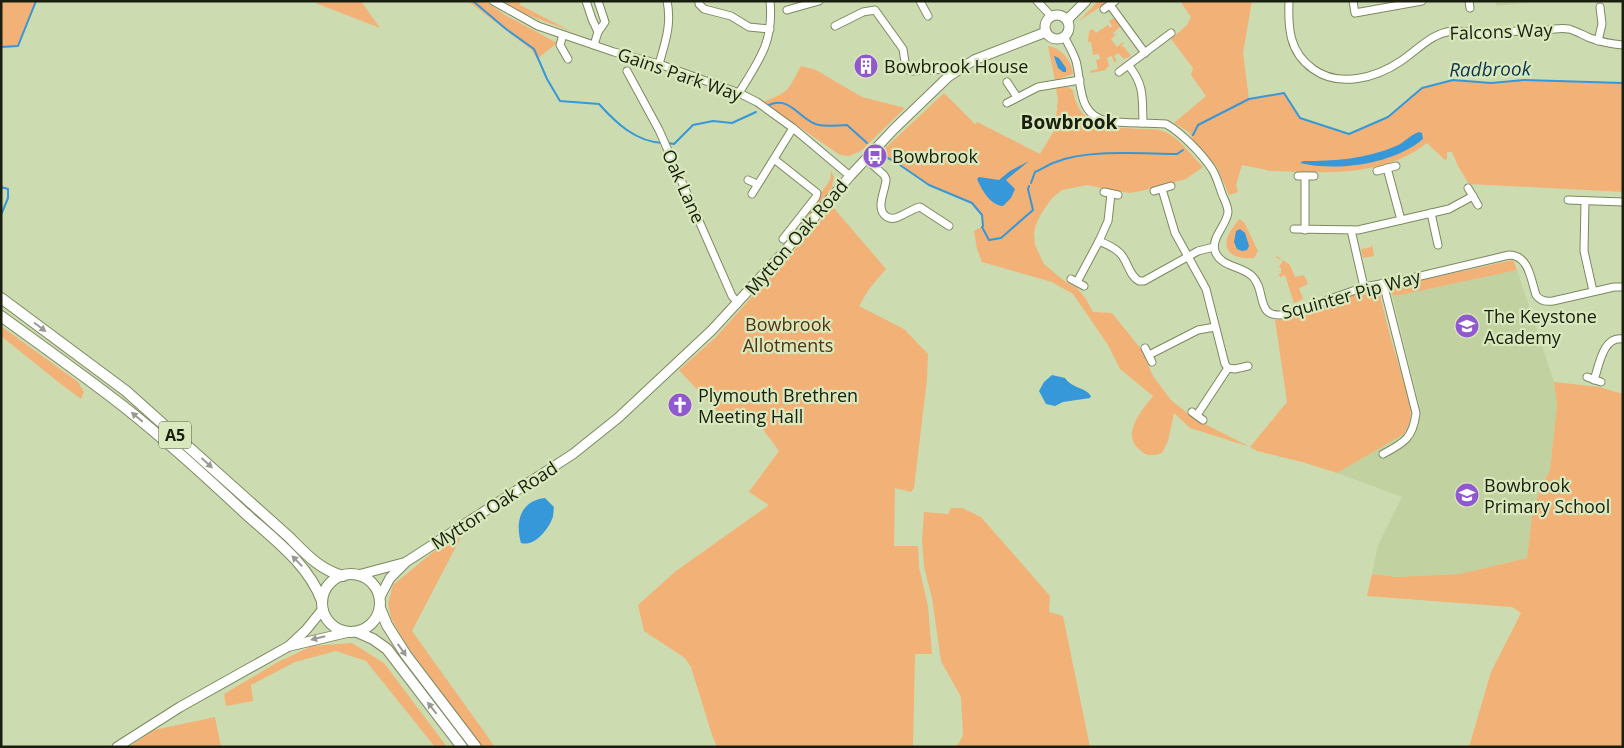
<svg xmlns="http://www.w3.org/2000/svg" width="1624" height="748" viewBox="0 0 1624 748" font-family="'Open Sans',sans-serif">
	<style>
		.built { fill: #c1d19f }
		.green { fill: #f2b176 }
		.water { fill: #3697d9 }
		.lines { fill: none; stroke-linecap: round; stroke-linejoin: round }
		.stream { stroke: #3697d9; stroke-width: 2 }
		.minor-casing { stroke: #7c8960; stroke-width: 9 }
		.major-casing { stroke: #7c8960; stroke-width: 11 }
		.highway-casing { stroke: #7c8960; stroke-width: 12 }
		.minor { stroke: #fff; stroke-width: 7 }
		.major { stroke: #fff; stroke-width: 9 }
		.highway { stroke: #fff; stroke-width: 10 }
		.oneway { fill: #989a93 }
		.labels { text-anchor: middle; dominant-baseline: central; stroke-width: 4.5; stroke-linejoin: round; paint-order: stroke }
		.shield { fill: #dae9bd; stroke: #535b42; stroke-width: 1 }
		.shield-label { font-size: 16px; font-weight: bold; fill: #191e0e }
		.street-label { font-size: 18px; fill: #191e0e; stroke: #dae9bd }
		.poi-label { font-size: 18px; fill: #191e0e; stroke: #dae9bd; text-anchor: start }
		.park-label { font-size: 18px; fill: #533313; stroke: #dae9bd }
		.water-label { font-size: 19px; font-style: italic; fill: #0c344f; stroke: #dae9bd }
		.neighbourhood-label { font-size: 19px; font-weight: bold; fill: #191e0e; stroke: #dae9bd }
	</style>
	<rect width="100%" height="100%" fill="#cddcb0"/>
	<g class="built">
		<polygon points="1496,1 1541,1 1496,6"/>
		<polygon points="1517,270 1554,382 1557,405 1550,470 1539,492 1532,517 1527,558 1460,574 1396,577 1372,574 1378,545 1402,497 1337,473 1404,434 1411,414 1420,414 1420,408 1392,295 1400,295"/>
	</g>
	<g class="green">
		<polygon points="1,1 37,1 18,46 1,47"/>
		<polygon points="315,1 361,1 380,28 318,4"/>
		<polygon points="468,1 485,1 505,15 557,43 537,59 532,50"/>
		<polygon points="502,1 521,1 520,5 571,31 525,14"/>
		<polygon points="1098,1 1109,1 1079,21"/>
		<path d="M 1180,1 L 1252,1 L 1243,53 L 1249,99 L 1284,93 L 1300,118 L 1349,134 L 1388,117 L 1422,88 L 1453,80 L 1491,83 L 1524,80 L 1623,83 L 1623,192 L 1469,184 L 1458,166 L 1452,152 L 1447,152 L 1447,159 L 1445,160 L 1427,143 C 1380,179 1323,172 1268,171 L 1267,170 L 1242,165 L 1236,185 L 1238,192 L 1229,195 L 1217,167 L 1194,142 L 1189,132 L 1174,123 L 1206,96 L 1191,75 L 1193,68 L 1171,39 L 1187,25 L 1191,17 Z"/>
		<polygon points="1115,17 1120,24 1120,27 1113,33 1114,35 1118,33 1111,39 1117,47 1123,42 1124,43 1121,46 1124,47 1131,56 1124,59 1118,53 1114,56 1117,61 1114,62 1112,56 1107,58 1109,67 1106,68 1106,70 1091,73 1090,71 1098,69 1096,60 1100,59 1099,54 1093,55 1091,42 1088,42 1089,31 1093,29 1096,33 1108,25 1111,28 1112,26 1109,21"/>
		<path d="M 1048,46 C 1062,48 1072,62 1073,74 L 1055,80 Z"/>
		<path d="M 801,66 L 816,70 L 862,97 L 905,108 L 861,151 L 849,156 L 840,155 L 763,102 C 790,92 788,90 801,66 Z"/>
		<path d="M 1069,87 L 1073,91 C 1080,130 1111,127 1143,129 C 1149,129 1157,129 1163,131 C 1179,137 1191,155 1203,167 L 1186,179 L 1141,191 L 1130,193 L 1109,190 L 1088,185 L 1062,190 L 1052,198 L 1041,214 L 1037,222 L 1034,232 L 1035,245 L 1044,264 L 1063,280 L 1077,288 L 1086,299 L 1093,312 L 1112,313 L 1141,349 L 1153,376 L 1171,400 L 1195,419 L 1250,447 L 1287,402 L 1275,320 L 1286,320 L 1335,300 L 1372,290 L 1380,295 L 1389,332 L 1411,407 L 1410,422 L 1404,434 L 1337,473 L 1302,462 L 1257,451 L 1250,447 L 1190,428 L 1174,413 L 1168,441 L 1162,453 C 1153,456 1147,457 1140,450 C 1120,435 1142,410 1153,396 L 1120,369 L 1108,345 L 1073,294 L 1052,282 L 982,262 L 977,249 L 974,231 L 983,226 L 982,215 L 972,203 L 929,185 L 894,161 L 879,154 L 944,93 L 975,124 L 977,122 L 1040,154 L 1055,129 L 1058,99 L 1056,88 Z"/>
		<polygon points="831,171 834,177 831,190 795,231 830,180"/>
		<polygon points="833,207 886,269 869,289 859,306 904,329 928,354 927,379 914,488 911,492 895,488 894,546 918,546 919,567 928,606 932,654 915,654 913,747 717,747 712,735 691,667 685,658 644,631 638,605 676,571 769,505 749,492 779,451 750,412 717,411 679,370 715,338"/>
		<path d="M 1239,219 L 1244,222 L 1258,251 L 1254,258 C 1242,259 1223,257 1227,239 C 1228,233 1235,225 1239,219 Z"/>
		<polygon points="1372,244 1374,256 1363,258 1361,249 1371,247"/>
		<polygon points="1277,256 1290,265 1295,277 1304,275 1308,284 1299,288 1303,299 1294,303 1285,275 1280,277 1279,274 1281,273 1281,268 1279,267 1283,260 1276,258"/>
		<polygon points="1513,260 1517,270 1400,295 1392,295 1392,290 1396,286"/>
		<polygon points="1,326 78,382 84,392 81,399 57,381 1,336"/>
		<polygon points="1554,382 1599,387 1623,394 1623,747 1469,747 1491,672 1521,613 1512,607 1367,596 1372,574 1396,577 1460,574 1527,558 1532,517 1539,492 1550,470 1557,405"/>
		<polygon points="951,508 962,508 981,517 1050,596 1049,612 1063,616 1090,747 955,747 959,743 963,735 961,697 941,661 932,598 924,567 922,540 924,512 948,514"/>
		<polygon points="461,537 412,631 495,747 482,747 405,643 391,618 388,603 393,585 437,549"/>
		<polygon points="352,643 384,663 447,747 435,747 366,661 336,651 295,662 251,685 253,701 226,706 224,694 278,662 312,646"/>
		<polygon points="215,717 221,747 129,747 154,730"/>
	</g>
	<g class="water">
		<polygon points="1054,56 1059,58 1066,68 1066,72 1063,72 1058,68"/>
		<path d="M 1419,132 L 1422,133 L 1423,139 C 1394,164 1337,172 1300,163 L 1303,161 C 1335,161 1366,159 1396,146 C 1404,143 1410,135 1419,132 Z"/>
		<path d="M 1029,161 L 1006,180 L 1015,189 L 1011,198 L 1003,206 C 990,205 982,190 977,179 L 979,177 L 999,180 L 1010,171 Z"/>
		<polygon points="1240,229 1245,233 1249,246 1247,250 1242,251 1237,249 1234,242 1236,231"/>
		<path d="M 1052,375 L 1065,378 C 1071,388 1085,387 1091,396 L 1090,398 L 1063,402 L 1055,406 L 1046,404 L 1039,391 L 1044,382 Z"/>
		<path d="M 545,498 L 554,507 C 553,511 554,516 552,519 C 548,530 534,547 521,543 C 515,522 520,501 545,498 Z"/>
	</g>
	<g class="lines">
		<g class="stream">
			<path d="M 473,1 L 506,29 L 534,49 L 547,79 L 560,101 L 599,104 C 616,123 636,142 663,143"/>
			<polyline points="1,47 18,46 36,1"/>
			<path d="M 769,105 C 791,95 801,122 819,125 C 828,127 839,125 847,125 L 867,143"/>
			<polyline points="1193,135 1198,125 1249,99 1284,93 1300,118 1349,134 1388,117 1422,88 1453,80 1491,83 1524,80 1623,83"/>
			<polyline points="668,143 674,144 693,125 713,121 732,123 756,112"/>
			<polyline points="879,154 894,161 929,185 972,203 982,215 983,226 982,227 989,240 1001,238 1033,210 1028,189 1029,186"/>
			<path d="M 1031,183 L 1035,172 C 1042,169 1049,164 1056,162 C 1088,149 1142,154 1177,154 L 1183,150"/>
			<polyline points="1,187 8,189 8,198 1,215"/>
		</g>
		<defs>
			<g id="minor">
				<polyline points="493,1 538,26 614,52 659,64 739,93 757,102 793,128 850,176"/>
				<polyline points="586,1 592,19 598,32"/>
				<polyline points="699,1 699,4 704,9 731,16 749,27 770,29"/>
				<polyline points="920,1 928,16"/>
				<polyline points="1037,1 1052,17"/>
				<path d="M 1289,1 C 1288,28 1289,52 1313,69 C 1339,88 1376,78 1401,61 C 1419,49 1430,34 1452,31 C 1467,30 1480,35 1494,34 C 1501,34 1509,32 1516,31 C 1524,31 1531,33 1539,32 C 1549,30 1558,27 1569,29 C 1576,31 1583,35 1590,38 C 1601,42 1611,44 1623,45"/>
				<polyline points="1353,1 1355,13 1422,1"/>
				<polyline points="1469,1 1470,8"/>
				<polyline points="1110,5 1145,53"/>
				<polyline points="1104,9 1115,1"/>
				<polyline points="787,10 819,1"/>
				<polyline points="835,26 863,12 875,10 903,49 905,62 904,69 912,71 947,69 953,74"/>
				<polyline points="563,35 560,45 568,59"/>
				<path d="M 1064,36 C 1068,44 1073,52 1076,61 C 1082,84 1077,115 1107,121 C 1126,124 1147,122 1166,124 C 1182,133 1202,154 1212,169 C 1217,177 1219,186 1222,194 C 1224,199 1228,206 1228,212 C 1227,225 1211,237 1215,251 C 1220,267 1242,266 1252,276 C 1268,291 1253,321 1288,314 L 1364,287 L 1408,279 L 1509,255 C 1529,255 1531,280 1536,295 C 1540,301 1546,302 1553,301 L 1614,287 L 1623,287"/>
				<polyline points="1598,41 1602,24 1600,7"/>
				<polyline points="594,45 598,32 605,22 598,1"/>
				<path d="M 659,64 C 665,43 672,24 667,1"/>
				<path d="M 1129,66 C 1145,86 1142,98 1143,123"/>
				<polyline points="627,71 659,130 732,296 738,303"/>
				<polyline points="1119,72 1171,33"/>
				<polyline points="1007,82 1017,97"/>
				<path d="M 739,93 C 759,60 774,42 770,1"/>
				<polyline points="1007,103 1038,87 1080,80"/>
				<polyline points="774,159 817,193 816,197 783,239"/>
				<path d="M 866,159 L 884,175 L 886,179 C 886,190 874,209 887,217 C 891,219 894,219 898,217 C 906,214 912,209 920,207 L 949,226"/>
				<polyline points="1387,168 1401,220"/>
				<polyline points="1377,171 1396,166"/>
				<polyline points="1298,176 1314,176"/>
				<polyline points="748,180 757,184"/>
				<polyline points="1468,188 1478,205"/>
				<polyline points="1162,189 1175,233 1206,289 1225,364 1228,368 1235,369 1248,366"/>
				<polyline points="1154,191 1171,186"/>
				<polyline points="1104,192 1118,195"/>
				<polyline points="752,194 793,128"/>
				<polyline points="1568,200 1623,202"/>
				<polyline points="1585,201 1584,251 1593,291"/>
				<polyline points="1431,213 1438,245"/>
				<polyline points="1294,229 1358,230 1449,209 1473,196"/>
				<polyline points="1305,230 1305,176"/>
				<polyline points="1351,230 1364,287"/>
				<path d="M 1099,241 C 1108,245 1118,249 1123,257 C 1129,266 1130,276 1139,281 L 1144,281 L 1198,251 L 1214,247"/>
				<polyline points="1071,279 1084,286"/>
				<polyline points="1077,282 1099,241 1108,221 1111,194"/>
				<path d="M 1383,283 L 1416,413 C 1413,438 1404,443 1383,454"/>
				<polyline points="1145,348 1152,362"/>
				<polyline points="1149,355 1198,330 1215,327"/>
				<polyline points="1587,377 1601,382"/>
				<path d="M 1594,380 C 1599,366 1603,335 1623,339"/>
				<polyline points="1192,412 1203,420"/>
				<polyline points="1197,415 1228,368"/>
			</g>
			<g id="major">
				<circle cx="1057" cy="27" r="12"/>
				<polyline points="1067,20 1086,1"/>
				<polyline points="358,575 403,563"/>
				<polyline points="380,597 390,578 406,562 573,454 618,418 712,330 783,253 850,176 894,129 948,77 974,60 1046,32"/>
				<polyline points="290,646 349,632"/>
				<polyline points="117,747 180,707 289,646 306,630 323,609"/>
			</g>
			<g id="highway">
				<path d="M 1,298 L 126,391 L 289,537 C 306,554 320,570 343,576"/>
				<path d="M 1,316 C 42,346 83,375 123,406 C 166,440 206,477 246,514 C 275,540 308,564 322,601"/>
				<circle cx="351" cy="603" r="29"/>
				<polyline points="380,608 387,625 406,655 476,747"/>
				<polyline points="357,632 373,639 387,649 462,747"/>
			</g>
		</defs>
		<use href="#minor" class="minor-casing"/>
		<use href="#major" class="major-casing"/>
		<use href="#highway" class="highway-casing"/>
		<use href="#minor" class="minor"/>
		<use href="#major" class="major"/>
		<use href="#highway" class="highway"/>
	</g>
	<defs><path id="oneway-solid" d="M-6-.8H1V-3.2L6.5 0L1 3.2V.8H-6Z" transform="scale(1.25)"/></defs>
	<g class="oneway">
		<use href="#oneway-solid" transform="translate(40 327) rotate(37)"/>
		<use href="#oneway-solid" transform="translate(137 417) rotate(-140)"/>
		<use href="#oneway-solid" transform="translate(207 463) rotate(42)"/>
		<use href="#oneway-solid" transform="translate(297 561) rotate(-134)"/>
		<use href="#oneway-solid" transform="translate(318 638) rotate(166)"/>
		<use href="#oneway-solid" transform="translate(402 650) rotate(55)"/>
		<use href="#oneway-solid" transform="translate(432 708) rotate(-128)"/>
	</g>
	<defs>
		<symbol id="building-disc" viewBox="-11 -11 22 22"><circle r="9.5" fill="#9059d0" stroke="#dae9bd"/><path d="M-4-6H4V6H1V3H-1V6H-4ZM-2.5-4.3h1.7v1.8h-1.7ZM.8-4.3h1.7v1.8H.8ZM-2.5-1h1.7V.8h-1.7ZM.8-1h1.7V.8H.8Z" fill="#fff"/></symbol>
		<symbol id="bus-disc" viewBox="-11 -11 22 22"><circle r="9.5" fill="#9059d0" stroke="#dae9bd"/><path d="M-5-6H5V4H4V6H2V4H-2V6H-4V4H-5ZM-3.5-4V0h7V-4ZM-3.5 1.2v1.5H-2V1.2ZM2 1.2v1.5H3.5V1.2Z" fill="#fff"/></symbol>
		<symbol id="school-disc" viewBox="-11 -11 22 22"><circle r="9.5" fill="#9059d0" stroke="#dae9bd"/><path d="M0-5L7-2L0 1L-7-2ZM-4 1L0 2.5L4 1V4Q0 6-4 4Z" fill="#fff"/></symbol>
		<symbol id="church-disc" viewBox="-11 -11 22 22"><circle r="9.5" fill="#9059d0" stroke="#dae9bd"/><path d="M-1.2-6h2.4v3.5h3.3v2.4h-3.3V6h-2.4V-.1h-3.3v-2.4h3.3Z" fill="#fff"/></symbol>
	</defs>
	<g fill-rule="evenodd">
		<use href="#building-disc" x="852" y="52" width="28" height="28"/>
		<use href="#bus-disc" x="861" y="142" width="28" height="28"/>
		<use href="#school-disc" x="1453" y="312" width="28" height="28"/>
		<use href="#church-disc" x="666" y="391" width="28" height="28"/>
		<use href="#school-disc" x="1453" y="481" width="28" height="28"/>
	</g>
	<g class="labels">
		<rect class="shield" x="159" y="421.5" width="32" height="27" rx="4"/>
		<g class="shield-label">
			<text x="175" y="435">A5</text>
		</g>
		<g class="street-label">
			<text transform="translate(1501 31) rotate(-2)">Falcons Way</text>
			<text transform="translate(680 74) rotate(19)">Gains Park Way</text>
			<text transform="translate(684 186) rotate(66)">Oak Lane</text>
			<text transform="translate(796 237) rotate(-49)">Mytton Oak Road</text>
			<text transform="translate(1351 294) rotate(-15)">Squinter Pip Way</text>
			<text transform="translate(494 505) rotate(-33)">Mytton Oak Road</text>
		</g>
		<g class="poi-label">
			<text x="884" y="66">Bowbrook House</text>
			<text x="892" y="156">Bowbrook</text>
			<text x="1484" y="316">The Keystone<tspan x="1484" dy="21">Academy</tspan></text>
			<text x="698" y="395">Plymouth Brethren<tspan x="698" dy="21">Meeting Hall</tspan></text>
			<text x="1484" y="485">Bowbrook<tspan x="1484" dy="21">Primary School</tspan></text>
		</g>
		<g class="park-label">
			<text x="788" y="324">Bowbrook<tspan x="788" dy="21">Allotments</tspan></text>
		</g>
		<g class="water-label">
			<text transform="translate(1490 69) rotate(-1)">Radbrook</text>
		</g>
		<g class="neighbourhood-label">
			<text x="1069" y="122">Bowbrook</text>
		</g>
	</g>
	<rect width="1624" height="748" fill="none" stroke="#191e0e" stroke-width="5"/>
</svg>
